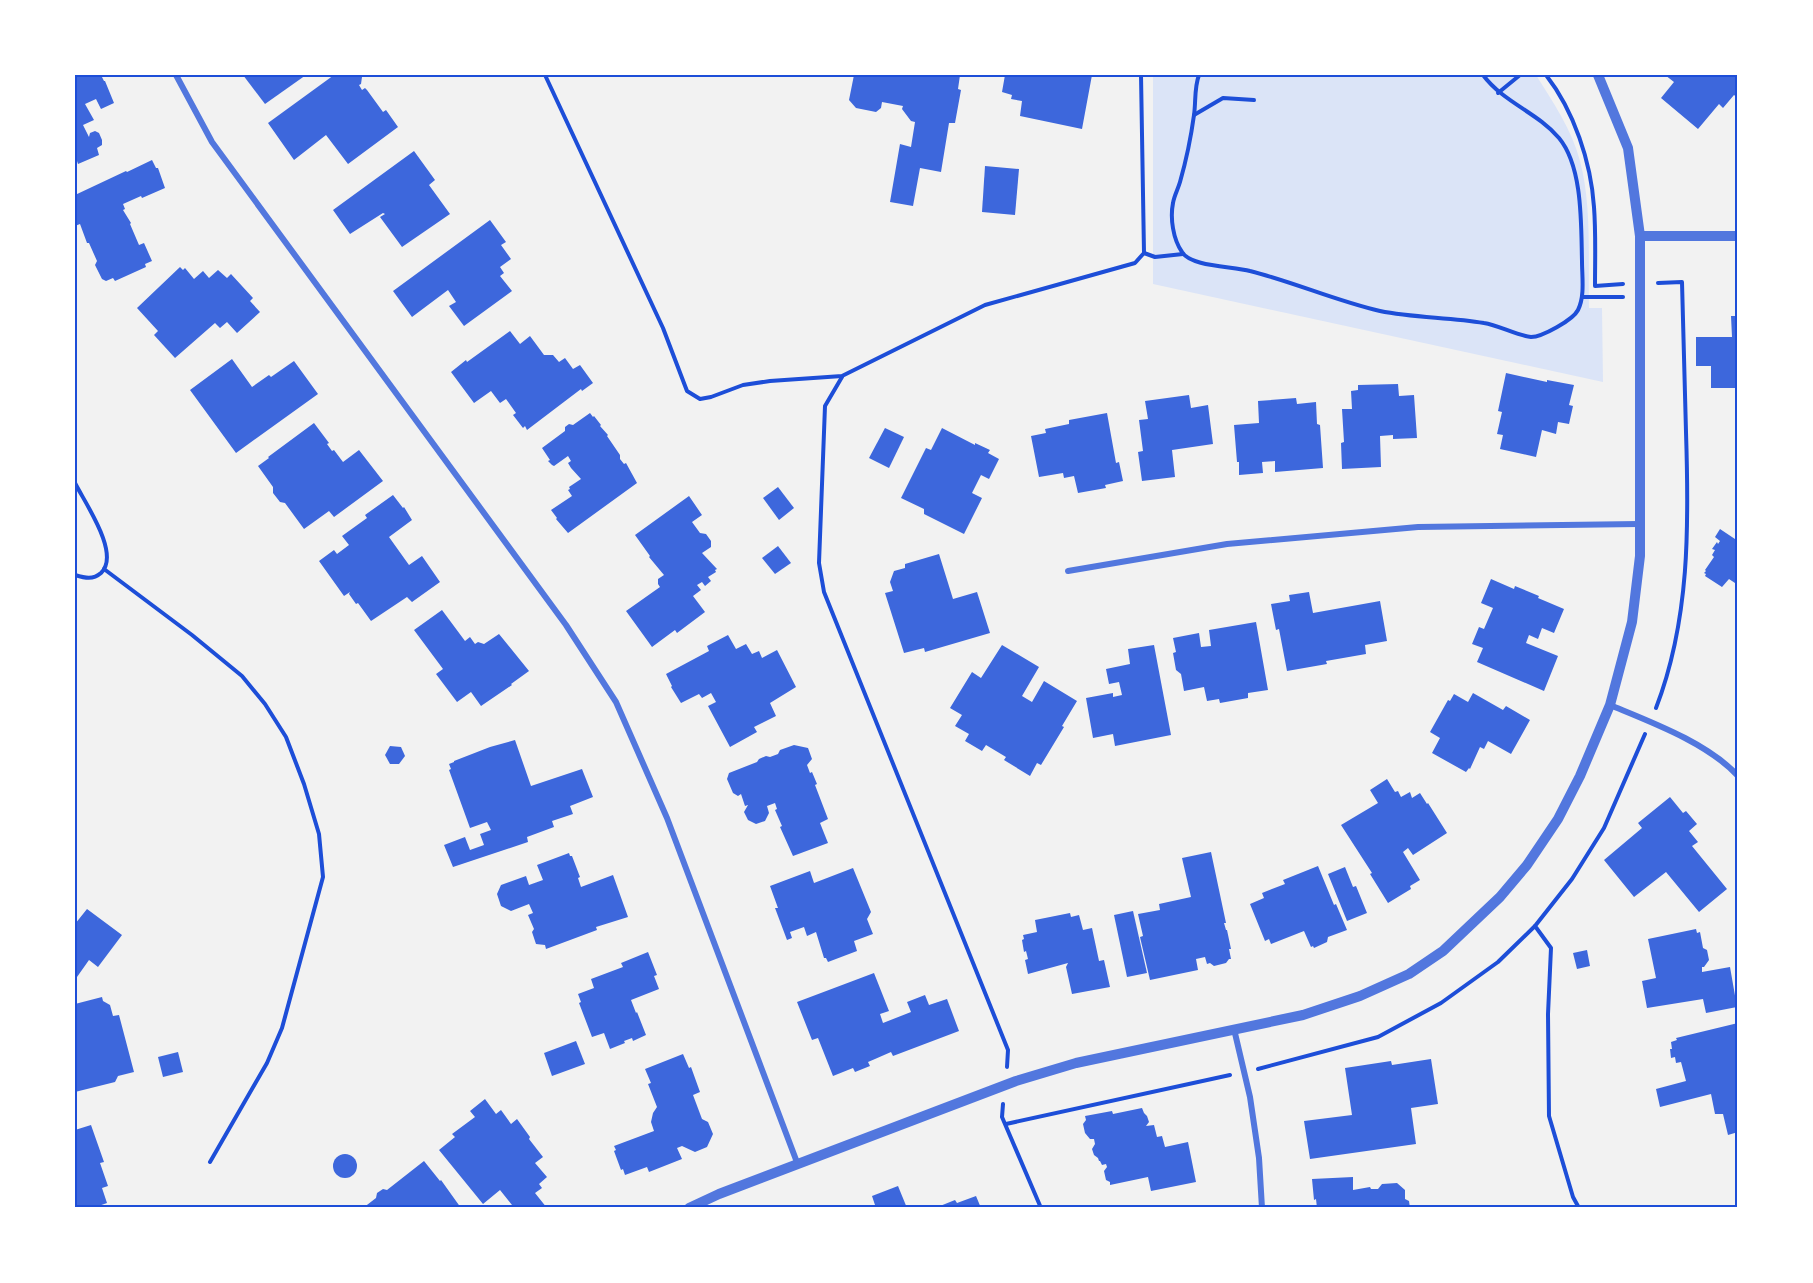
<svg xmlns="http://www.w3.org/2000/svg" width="1813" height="1283" viewBox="0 0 1813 1283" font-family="'Nunito Sans',sans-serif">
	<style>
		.green { fill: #dbe4f7 }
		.building { fill: #3d67dc }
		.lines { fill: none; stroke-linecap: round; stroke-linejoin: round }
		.path { stroke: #1d4ed8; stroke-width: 4 }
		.minor { stroke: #5277de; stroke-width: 6 }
		.tertiary { stroke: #5277de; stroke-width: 10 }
		.neatline { fill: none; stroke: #1d4ed8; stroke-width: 2 }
	</style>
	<rect width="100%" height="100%" fill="#f2f2f2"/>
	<path class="green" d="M 1153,75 L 1536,75 C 1553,102 1572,130 1580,161 C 1592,205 1588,262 1589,308 L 1602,308 L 1603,382 L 1153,284 Z"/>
	<g class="building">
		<polygon points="81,75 101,75 104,81 105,81 114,103 101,109 96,99 85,104 94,120 83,125 89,137 90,133 95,131 99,133 102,140 102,145 97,148 99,155 78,164 77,161 75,162 75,78"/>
		<polygon points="243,75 306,75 265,104"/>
		<polygon points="334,75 361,75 362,77 361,84 359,85 362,90 365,88 367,90 383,112 386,110 398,127 348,164 326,135 294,160 268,123"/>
		<polygon points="854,75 960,75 958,89 961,90 955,123 949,123 941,172 920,168 913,206 890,202 900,144 911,147 915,122 911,121 902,109 903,106 882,102 881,108 876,112 856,108 849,100"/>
		<polygon points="1005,75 1092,75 1082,129 1020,116 1022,101 1011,99 1012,95 1002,92"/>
		<polygon points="1665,75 1738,75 1738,98 1734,95 1723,108 1719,104 1698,129 1661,98 1674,82"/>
		<polygon points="414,151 435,180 429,185 450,214 402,247 380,217 385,214 383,213 350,234 333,210"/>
		<polygon points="152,160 156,168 158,168 165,188 142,198 141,196 123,204 125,209 123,210 131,223 130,224 139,245 144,243 152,261 145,264 146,267 115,281 113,278 106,281 102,279 95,265 97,261 89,243 87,243 80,224 75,226 75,195 126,171 127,172"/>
		<polygon points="985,166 1019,169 1015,215 982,212"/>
		<polygon points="490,220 506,242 501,245 511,259 500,267 504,273 500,276 512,291 464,326 449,306 456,302 448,290 412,317 393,291"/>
		<polygon points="180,267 183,270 185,268 194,279 203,271 209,278 218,270 227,278 231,274 253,298 250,301 260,312 237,333 227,322 220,328 215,323 175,358 154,335 158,331 137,308"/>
		<polygon points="1731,316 1738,316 1738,388 1711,388 1711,366 1696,366 1696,337 1732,337"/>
		<polygon points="510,331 520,344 530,336 544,355 553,355 559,362 565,358 573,369 580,365 593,383 582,391 581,389 527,430 525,426 523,428 513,415 516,413 506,399 500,403 491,391 474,403 451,372 466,360 467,362"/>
		<polygon points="232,359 252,387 269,375 271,377 294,361 318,394 236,453 190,390"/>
		<polygon points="1506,373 1547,382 1547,380 1574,385 1569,405 1573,406 1569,424 1558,422 1556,434 1542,430 1536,457 1500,449 1503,435 1497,434 1502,412 1498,411"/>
		<polygon points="1398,384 1399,396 1414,395 1417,438 1393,439 1393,435 1380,436 1381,467 1342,469 1341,443 1344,442 1342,409 1352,409 1351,391 1358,390 1358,385"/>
		<polygon points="1189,395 1191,408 1208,405 1213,444 1172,450 1175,477 1142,481 1138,452 1143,451 1139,420 1148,419 1145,401"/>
		<polygon points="1296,398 1297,404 1316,402 1317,424 1320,425 1323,468 1275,472 1275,461 1262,462 1263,473 1239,475 1239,462 1237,462 1234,425 1259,423 1258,401"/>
		<polygon points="590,413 593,417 594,416 601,425 600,426 608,435 607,436 620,455 620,459 624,464 626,463 637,483 568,533 556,519 557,518 551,510 572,496 568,490 570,489 569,487 581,479 571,468 568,463 571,461 568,456 554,466 552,465 548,461 550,460 542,448 565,431 565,427 569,424 573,425"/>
		<polygon points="1107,413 1116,463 1119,462 1123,481 1105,485 1106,488 1078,493 1074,476 1064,478 1063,473 1039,477 1031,436 1046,433 1045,429 1069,424 1069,420"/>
		<polygon points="314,423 329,443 327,444 332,451 334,450 343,462 359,450 383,481 334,517 329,511 304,529 285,503 280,502 273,493 273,487 258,466 269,458 268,457"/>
		<polygon points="885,428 904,437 889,468 869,458"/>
		<polygon points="942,428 975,445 975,443 990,450 988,453 999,459 989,479 981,475 972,493 982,498 964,534 924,514 924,509 901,498 926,448 931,450"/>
		<polygon points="778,487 794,508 779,520 763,498"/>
		<polygon points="393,495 403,508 404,507 412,520 389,537 409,565 422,556 440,582 412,602 407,597 371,621 358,603 356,604 349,594 350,592 344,596 319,561 334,550 337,554 349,545 342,536 367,518 365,515"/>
		<polygon points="689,496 702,515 692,522 700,533 706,534 711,541 711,547 702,553 717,569 715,570 716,572 708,577 711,581 705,586 702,582 697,585 701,590 693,596 705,612 677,633 675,630 652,647 626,611 660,587 658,584 658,579 664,575 649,557 650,556 635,535"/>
		<polygon points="1720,529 1738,541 1738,585 1729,579 1722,587 1705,576 1706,574 1704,573 1706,571 1705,570 1714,557 1712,555 1715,550 1712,549 1717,542 1718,544 1720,541 1715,537"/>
		<polygon points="778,546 791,563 775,574 762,558"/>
		<polygon points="939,554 953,599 977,592 990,633 925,652 924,648 904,653 885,593 893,591 890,582 894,571 905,568 905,564"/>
		<polygon points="1491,579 1514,589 1515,586 1539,596 1538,598 1564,609 1554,633 1542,628 1538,639 1529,635 1526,643 1558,656 1544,691 1477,662 1483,648 1472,644 1479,627 1484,629 1493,608 1481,603"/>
		<polygon points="1309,592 1313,613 1380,601 1387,641 1365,645 1366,654 1326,661 1327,664 1287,671 1279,629 1276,630 1271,604 1290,601 1289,595"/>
		<polygon points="442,610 465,641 470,637 475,644 478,642 484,644 499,634 529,671 511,684 512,685 481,706 471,692 457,702 436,674 443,669 414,630"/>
		<polygon points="1256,622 1268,690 1248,693 1248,698 1220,703 1219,699 1207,701 1204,687 1184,691 1181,674 1176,670 1173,653 1176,652 1173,638 1199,633 1201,647 1211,646 1209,630"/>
		<polygon points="728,635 736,649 746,644 752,654 759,651 762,658 777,650 796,687 770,703 776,716 754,727 757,732 730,747 708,706 716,702 711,693 702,698 699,694 681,703 671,687 672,686 666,674 709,651 707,646"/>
		<polygon points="1002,645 1039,667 1022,696 1032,702 1044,681 1077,701 1062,726 1064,727 1041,765 1037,763 1030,776 1004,760 1006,757 986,745 982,751 965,741 969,734 955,726 962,715 950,708 972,672 981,678"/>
		<polygon points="1154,645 1171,735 1115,746 1113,734 1093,738 1086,698 1113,693 1113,697 1122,695 1119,682 1109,684 1106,669 1130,664 1128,649"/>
		<polygon points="1473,693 1503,710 1506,706 1530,720 1511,754 1488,741 1484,749 1480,747 1470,769 1469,768 1466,772 1432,753 1440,738 1430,732 1448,700 1450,701 1454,694 1468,702"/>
		<polygon points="515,740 531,786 582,769 593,797 570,806 573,814 552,821 554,827 527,837 528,842 453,867 444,845 465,837 470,850 484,845 480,834 491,830 487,822 470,828 449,770 451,769 449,764 454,762 454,761 490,747"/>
		<polygon points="794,745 808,748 812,759 807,765 810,773 812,772 817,784 815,785 828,819 820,823 828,843 793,856 780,827 782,826 775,810 777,809 775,803 767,806 769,813 765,821 756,824 748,820 744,812 748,805 745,806 741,794 738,796 733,793 727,779 729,773 757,762 759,759 766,756 770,757 778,754 780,750"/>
		<polygon points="390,746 401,747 405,756 399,764 390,764 385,755"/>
		<polygon points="1387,779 1395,792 1398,791 1401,797 1410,792 1412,798 1420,793 1427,804 1428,803 1447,833 1413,855 1408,848 1403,852 1420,880 1410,886 1411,889 1388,903 1370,874 1372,873 1341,825 1378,803 1370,790"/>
		<polygon points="1670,797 1683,813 1686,811 1697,824 1689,831 1698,842 1692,846 1727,889 1699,912 1666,872 1634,897 1604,860 1642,828 1638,823"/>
		<polygon points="1211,852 1226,923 1224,923 1226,930 1227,930 1231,949 1229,949 1231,959 1229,959 1226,963 1214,966 1210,963 1207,964 1205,957 1196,959 1198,970 1150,980 1140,937 1143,936 1138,914 1160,910 1159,904 1191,897 1182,858"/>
		<polygon points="569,853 570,856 572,856 580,877 578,878 581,887 613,875 628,917 596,927 597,930 546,949 545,945 536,944 532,932 534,929 528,915 533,913 529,904 511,911 501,906 497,894 501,885 526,876 529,885 543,880 537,865"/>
		<polygon points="1318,866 1334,905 1336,904 1347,930 1328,937 1327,942 1314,948 1313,946 1311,947 1304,931 1271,944 1269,939 1265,941 1250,904 1264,898 1262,893 1285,884 1283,880"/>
		<polygon points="1345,867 1353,887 1356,886 1367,913 1347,921 1328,874"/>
		<polygon points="853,868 871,912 867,919 873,934 854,941 857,951 828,962 826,958 824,958 816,932 807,936 804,927 790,932 792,938 787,940 775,908 778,908 770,886 810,871 814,883"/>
		<polygon points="87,909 122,935 98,967 89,960 77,977 75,975 75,924"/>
		<polygon points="1133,911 1147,973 1127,977 1114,915"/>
		<polygon points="1070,913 1071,917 1079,915 1083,930 1092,928 1099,961 1104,960 1110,987 1072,994 1066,967 1068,963 1028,974 1025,960 1028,959 1026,951 1024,952 1022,940 1024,939 1023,935 1037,932 1035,920"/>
		<polygon points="1696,929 1697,933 1700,932 1703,948 1707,950 1709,960 1704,967 1702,967 1702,972 1730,967 1737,1007 1706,1013 1703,999 1647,1008 1642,981 1656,978 1648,939"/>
		<polygon points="1587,950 1590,966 1577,969 1573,953"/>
		<polygon points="648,952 657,975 654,976 659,989 631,1000 636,1013 637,1012 646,1035 633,1041 632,1038 624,1041 625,1043 610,1049 604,1033 592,1037 579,1003 581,1002 578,994 594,988 591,979 623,967 621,963"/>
		<polygon points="874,973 889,1011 880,1014 883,1023 911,1012 907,1002 925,995 929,1005 947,999 959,1031 893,1056 891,1052 875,1059 868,1062 870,1066 855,1072 853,1068 833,1076 818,1038 812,1040 797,1002"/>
		<polygon points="102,997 103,1001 110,1005 113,1016 119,1015 134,1072 118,1076 115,1082 75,1092 75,1004"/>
		<polygon points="1738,1023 1738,1132 1728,1135 1723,1114 1715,1114 1711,1094 1660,1107 1656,1089 1686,1081 1681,1062 1676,1063 1675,1057 1671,1058 1670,1049 1672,1049 1671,1042 1677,1040 1676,1038"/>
		<polygon points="576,1041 585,1064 552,1076 544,1053"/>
		<polygon points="178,1052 183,1072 163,1077 158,1057"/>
		<polygon points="683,1054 689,1068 691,1067 700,1092 693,1095 702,1119 708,1122 713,1134 707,1147 695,1152 682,1146 677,1148 682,1159 649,1172 647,1167 625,1175 623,1169 621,1170 614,1151 616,1150 614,1146 654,1131 651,1122 653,1113 657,1107 648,1084 651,1083 645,1069"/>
		<polygon points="1431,1059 1438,1104 1411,1108 1416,1144 1310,1159 1304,1121 1352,1115 1345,1068 1391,1061 1392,1065"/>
		<polygon points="485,1099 496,1114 501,1110 511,1124 517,1119 530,1137 529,1139 543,1157 535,1163 547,1177 539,1184 542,1188 535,1193 547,1208 512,1208 511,1206 512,1205 500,1190 483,1204 439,1150 455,1137 452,1134 475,1117 470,1111"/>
		<polygon points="1142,1108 1144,1113 1147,1116 1149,1122 1146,1126 1154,1125 1157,1137 1162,1136 1165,1147 1188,1142 1196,1182 1151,1191 1148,1177 1110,1185 1110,1182 1106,1180 1104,1171 1107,1167 1106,1164 1102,1165 1100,1161 1099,1161 1098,1158 1094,1155 1092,1149 1095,1144 1094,1139 1090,1139 1085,1133 1083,1124 1086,1120 1085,1116 1112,1111 1113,1114"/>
		<polygon points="91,1125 104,1162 100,1163 108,1186 102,1188 107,1203 93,1208 75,1208 75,1130"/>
		<circle cx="345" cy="1166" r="12"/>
		<polygon points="424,1161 440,1181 441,1180 461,1208 363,1208 376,1198 377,1193 383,1189 387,1190"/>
		<polygon points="1353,1177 1353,1190 1370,1187 1371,1189 1378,1189 1382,1184 1397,1183 1405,1190 1405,1199 1409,1201 1410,1208 1317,1208 1316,1199 1314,1200 1312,1179"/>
		<polygon points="898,1186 907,1208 876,1208 872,1196"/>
		<polygon points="976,1196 981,1208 935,1208 955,1200 957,1203"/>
	</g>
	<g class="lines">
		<g class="path">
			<polyline points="545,75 663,328 687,391 700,399 711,397 743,385 770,381 842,376 985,305 1135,263 1144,253 1141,75"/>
			<path d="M 1199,75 C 1194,88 1196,102 1194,115 C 1191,137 1186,161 1180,182 C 1178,189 1174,196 1173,203 C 1170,218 1173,239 1182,252 C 1191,267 1233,266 1250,271 C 1294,282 1336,301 1380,311 C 1414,318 1449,317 1484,323 C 1498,325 1518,336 1531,337 C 1542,337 1573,320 1578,310 C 1585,296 1582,277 1582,261 C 1581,225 1583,167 1559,138 C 1537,112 1504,103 1483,75"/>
			<path d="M 1546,75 C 1574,111 1591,162 1594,207 C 1596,233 1595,260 1595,286 L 1623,284"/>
			<polyline points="1498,93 1520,75"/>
			<polyline points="1194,115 1223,98 1254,100"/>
			<polyline points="1144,253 1155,257 1183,254"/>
			<polyline points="1582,297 1623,297"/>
			<polyline points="842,377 825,406 819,563 824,592 1008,1050 1007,1067"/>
			<path d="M 75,483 C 85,503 121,554 101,573 C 93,580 85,578 75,575"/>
			<polyline points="104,569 192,635 242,676 265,704 286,737 304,784 319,834 323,877 282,1028 267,1063 210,1162"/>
			<path d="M 1656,708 C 1690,620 1689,525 1686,432 C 1685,382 1683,332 1682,282 L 1658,283"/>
			<polyline points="1258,1069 1378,1037 1441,1003 1498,962 1535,926"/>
			<polyline points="1003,1104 1002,1117 1041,1208"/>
			<polyline points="1006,1124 1230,1075"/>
			<polyline points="1579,1208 1573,1197 1549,1116 1548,1014 1551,948 1535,926 1572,879 1604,828 1645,734"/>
		</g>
		<g class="minor">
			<polyline points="176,75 212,142 566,625 616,702 667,818 798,1165"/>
			<polyline points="1068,571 1227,544 1418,527 1639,524"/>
			<path d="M 1610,705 C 1651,722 1708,743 1738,776"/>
			<polyline points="1234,1029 1250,1097 1259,1158 1262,1208"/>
		</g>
		<g class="tertiary">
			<polyline points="1640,236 1738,236"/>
			<polyline points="689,1208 719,1194 1016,1081 1076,1063 1303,1015 1360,996 1409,974 1443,951 1500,897 1527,865 1558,819 1580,776 1610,705 1632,622 1640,556 1640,236 1628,148 1598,75"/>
		</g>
	</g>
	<rect width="1813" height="1283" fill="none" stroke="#ffffff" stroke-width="153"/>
	<rect x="76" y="76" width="1660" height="1130" class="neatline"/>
</svg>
